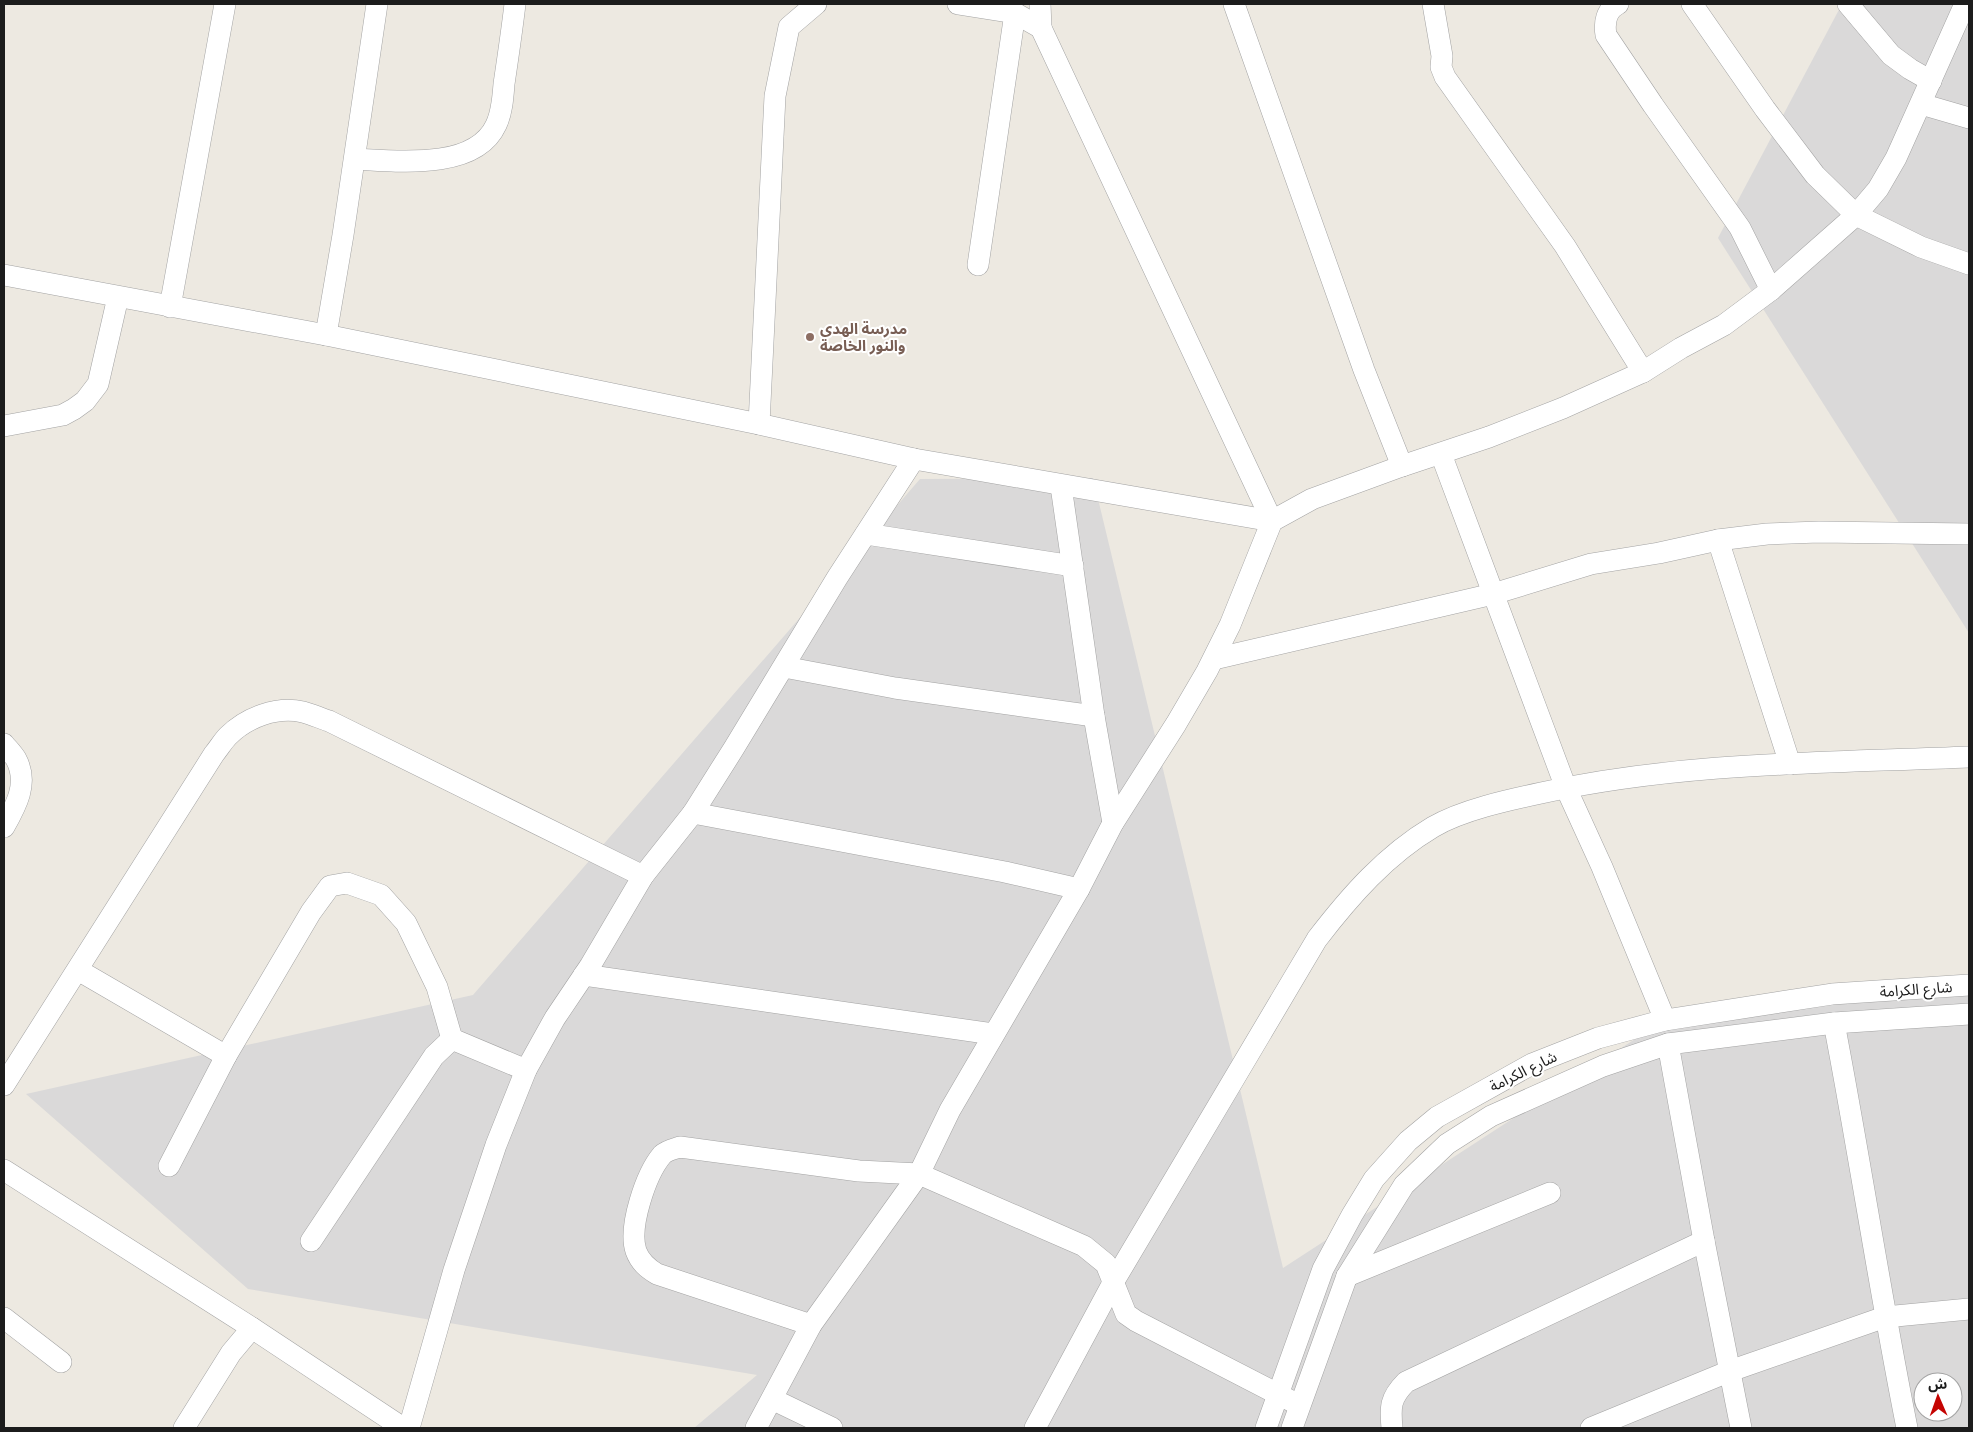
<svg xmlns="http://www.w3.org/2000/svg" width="1973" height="1432" viewBox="0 0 1973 1432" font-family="Inter,'Noto Sans Arabic',sans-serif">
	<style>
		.residential { fill: #dad9d9; fill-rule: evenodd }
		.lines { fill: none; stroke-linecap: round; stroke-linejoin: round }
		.minor-casing { stroke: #a3a3a3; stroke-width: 22 }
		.minor { stroke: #fff; stroke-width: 21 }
		.education-dot { fill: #8d6e63; stroke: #fff; stroke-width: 2 }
		.labels { text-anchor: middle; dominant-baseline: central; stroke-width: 4; stroke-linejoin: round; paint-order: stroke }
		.education-label { font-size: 15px; font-weight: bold; fill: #785e54; stroke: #fff; text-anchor: start }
		.street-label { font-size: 15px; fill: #1c1c1c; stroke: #fff }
	</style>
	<rect width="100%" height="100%" fill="#ede9e1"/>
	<g class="residential">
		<polygon points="1842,4 1969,4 1969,633 1718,238"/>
		<path d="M 1093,478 L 1283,1268 L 1672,1015 L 1969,993 L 1969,1428 L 694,1428 L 757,1375 L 248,1289 L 26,1094 L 473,995 L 920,479 ZM 1923,1382 L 1953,1382 L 1953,1412 L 1923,1412 Z"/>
	</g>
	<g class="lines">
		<defs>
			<g id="minor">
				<polyline points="958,4 1015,13 1041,28 1272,521"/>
				<polyline points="1040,4 1041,28"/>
				<polyline points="1234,4 1364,370 1402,466"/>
				<polyline points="1433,4 1442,56 1441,67 1445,77 1565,246 1643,372"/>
				<path d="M 1618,4 C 1606,10 1604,23 1606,35 L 1653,105 L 1740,228 L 1771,290"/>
				<polyline points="1692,4 1765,109 1815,175 1856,215 1921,247 1969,264"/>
				<polyline points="1848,4 1891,55 1910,69 1931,81"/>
				<polyline points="1921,104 1969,118"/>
				<path d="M 355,159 C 395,161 475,171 496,125 C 502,113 503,97 504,84 C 508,57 512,30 515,4"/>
				<polyline points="978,265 1015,13"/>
				<polyline points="4,275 326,335 759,424 914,459 1272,521"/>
				<polyline points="170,307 225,4"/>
				<polyline points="326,335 343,235 377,4"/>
				<polyline points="759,424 775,96 789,27 816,4"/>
				<polyline points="4,426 63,415 74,409 85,401 98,384 118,297"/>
				<polyline points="1441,454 1566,788 1602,867 1665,1020"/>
				<polyline points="1061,486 1094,716 1113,823"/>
				<polyline points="866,534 1073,566"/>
				<polyline points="1718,540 1790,764"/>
				<polyline points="1214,659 1493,594 1591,564 1659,553 1718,540 1767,534 1819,532 1969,534"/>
				<polyline points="784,667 895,688 1094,716"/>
				<path d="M 4,744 C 8,749 13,754 16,759 C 29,783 16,806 4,827"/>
				<polyline points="693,813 1005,872 1079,889"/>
				<polyline points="78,970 226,1056"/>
				<polyline points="584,975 993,1034"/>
				<path d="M 1834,1023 C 1860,1158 1880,1294 1907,1428"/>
				<polyline points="1668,1044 1704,1241 1741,1428"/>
				<path d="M 4,1085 L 214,754 C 219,748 223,741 228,736 C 247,717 277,706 303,712 C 311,714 320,718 329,721 L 643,876"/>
				<polyline points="169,1166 226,1056 311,912 330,886 347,883 381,895 406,923 437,987 452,1039"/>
				<polyline points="4,1170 252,1328"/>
				<polyline points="311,1241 434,1056 452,1039 526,1070"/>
				<polyline points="1347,1276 1550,1193"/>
				<polyline points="4,1318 61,1362"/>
				<path d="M 811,1325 L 657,1274 C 647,1268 640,1262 636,1251 C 628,1227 646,1174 662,1155 C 667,1150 674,1149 680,1147 L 859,1171 L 919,1174 L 1084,1246 L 1106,1264 L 1126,1314 L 1136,1321 L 1299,1405"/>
				<polyline points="772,1399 832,1428"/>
				<polyline points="184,1428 231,1353 252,1328 403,1428"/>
				<polyline points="409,1428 454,1270 496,1145 526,1070 555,1018 590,966 643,876 693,813 734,748 837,578 914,459"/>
				<polyline points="756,1428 811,1325 919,1174 950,1110 1079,889 1113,823 1176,724 1207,671 1230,625 1272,521 1312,499 1402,466 1489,437 1563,408 1643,372 1681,348 1724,325 1771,290 1856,215 1878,189 1896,158 1965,4"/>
				<path d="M 1035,1428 L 1114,1281 L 1317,939 C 1350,896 1386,855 1433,827 C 1462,810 1508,800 1541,793 C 1681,762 1826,763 1969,757"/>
				<polyline points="1266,1428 1323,1269 1352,1215 1374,1179 1408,1141 1437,1117 1532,1064 1598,1038 1665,1020 1832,994 1969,985"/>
				<polyline points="1292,1428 1347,1276 1404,1185 1447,1144 1491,1116 1603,1066 1668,1044 1834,1023 1969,1014"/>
				<path d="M 1392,1428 C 1390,1407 1390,1398 1406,1382 L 1704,1241"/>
				<polyline points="1591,1428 1730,1371 1885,1317 1969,1309"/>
			</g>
		</defs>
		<use href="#minor" class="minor-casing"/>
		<use href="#minor" class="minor"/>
	</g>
	<circle class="education-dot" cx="810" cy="337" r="5"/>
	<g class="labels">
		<g class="education-label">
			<text x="820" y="328">مدرسة الهدى<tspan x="820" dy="17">والنور الخاصة</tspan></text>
		</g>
		<g class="street-label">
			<text transform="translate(1916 989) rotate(-4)">شارع الكرامة</text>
			<text transform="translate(1523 1071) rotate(-26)">شارع الكرامة</text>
		</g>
	</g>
	<rect width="1973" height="1432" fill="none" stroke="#1c1c1c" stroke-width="10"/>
	<g transform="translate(1938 1397) rotate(358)"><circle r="24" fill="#ffffff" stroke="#a4a4a4"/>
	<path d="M0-4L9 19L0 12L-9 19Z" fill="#c50402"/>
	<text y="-8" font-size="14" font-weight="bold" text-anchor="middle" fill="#1c1c1c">ش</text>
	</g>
</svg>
